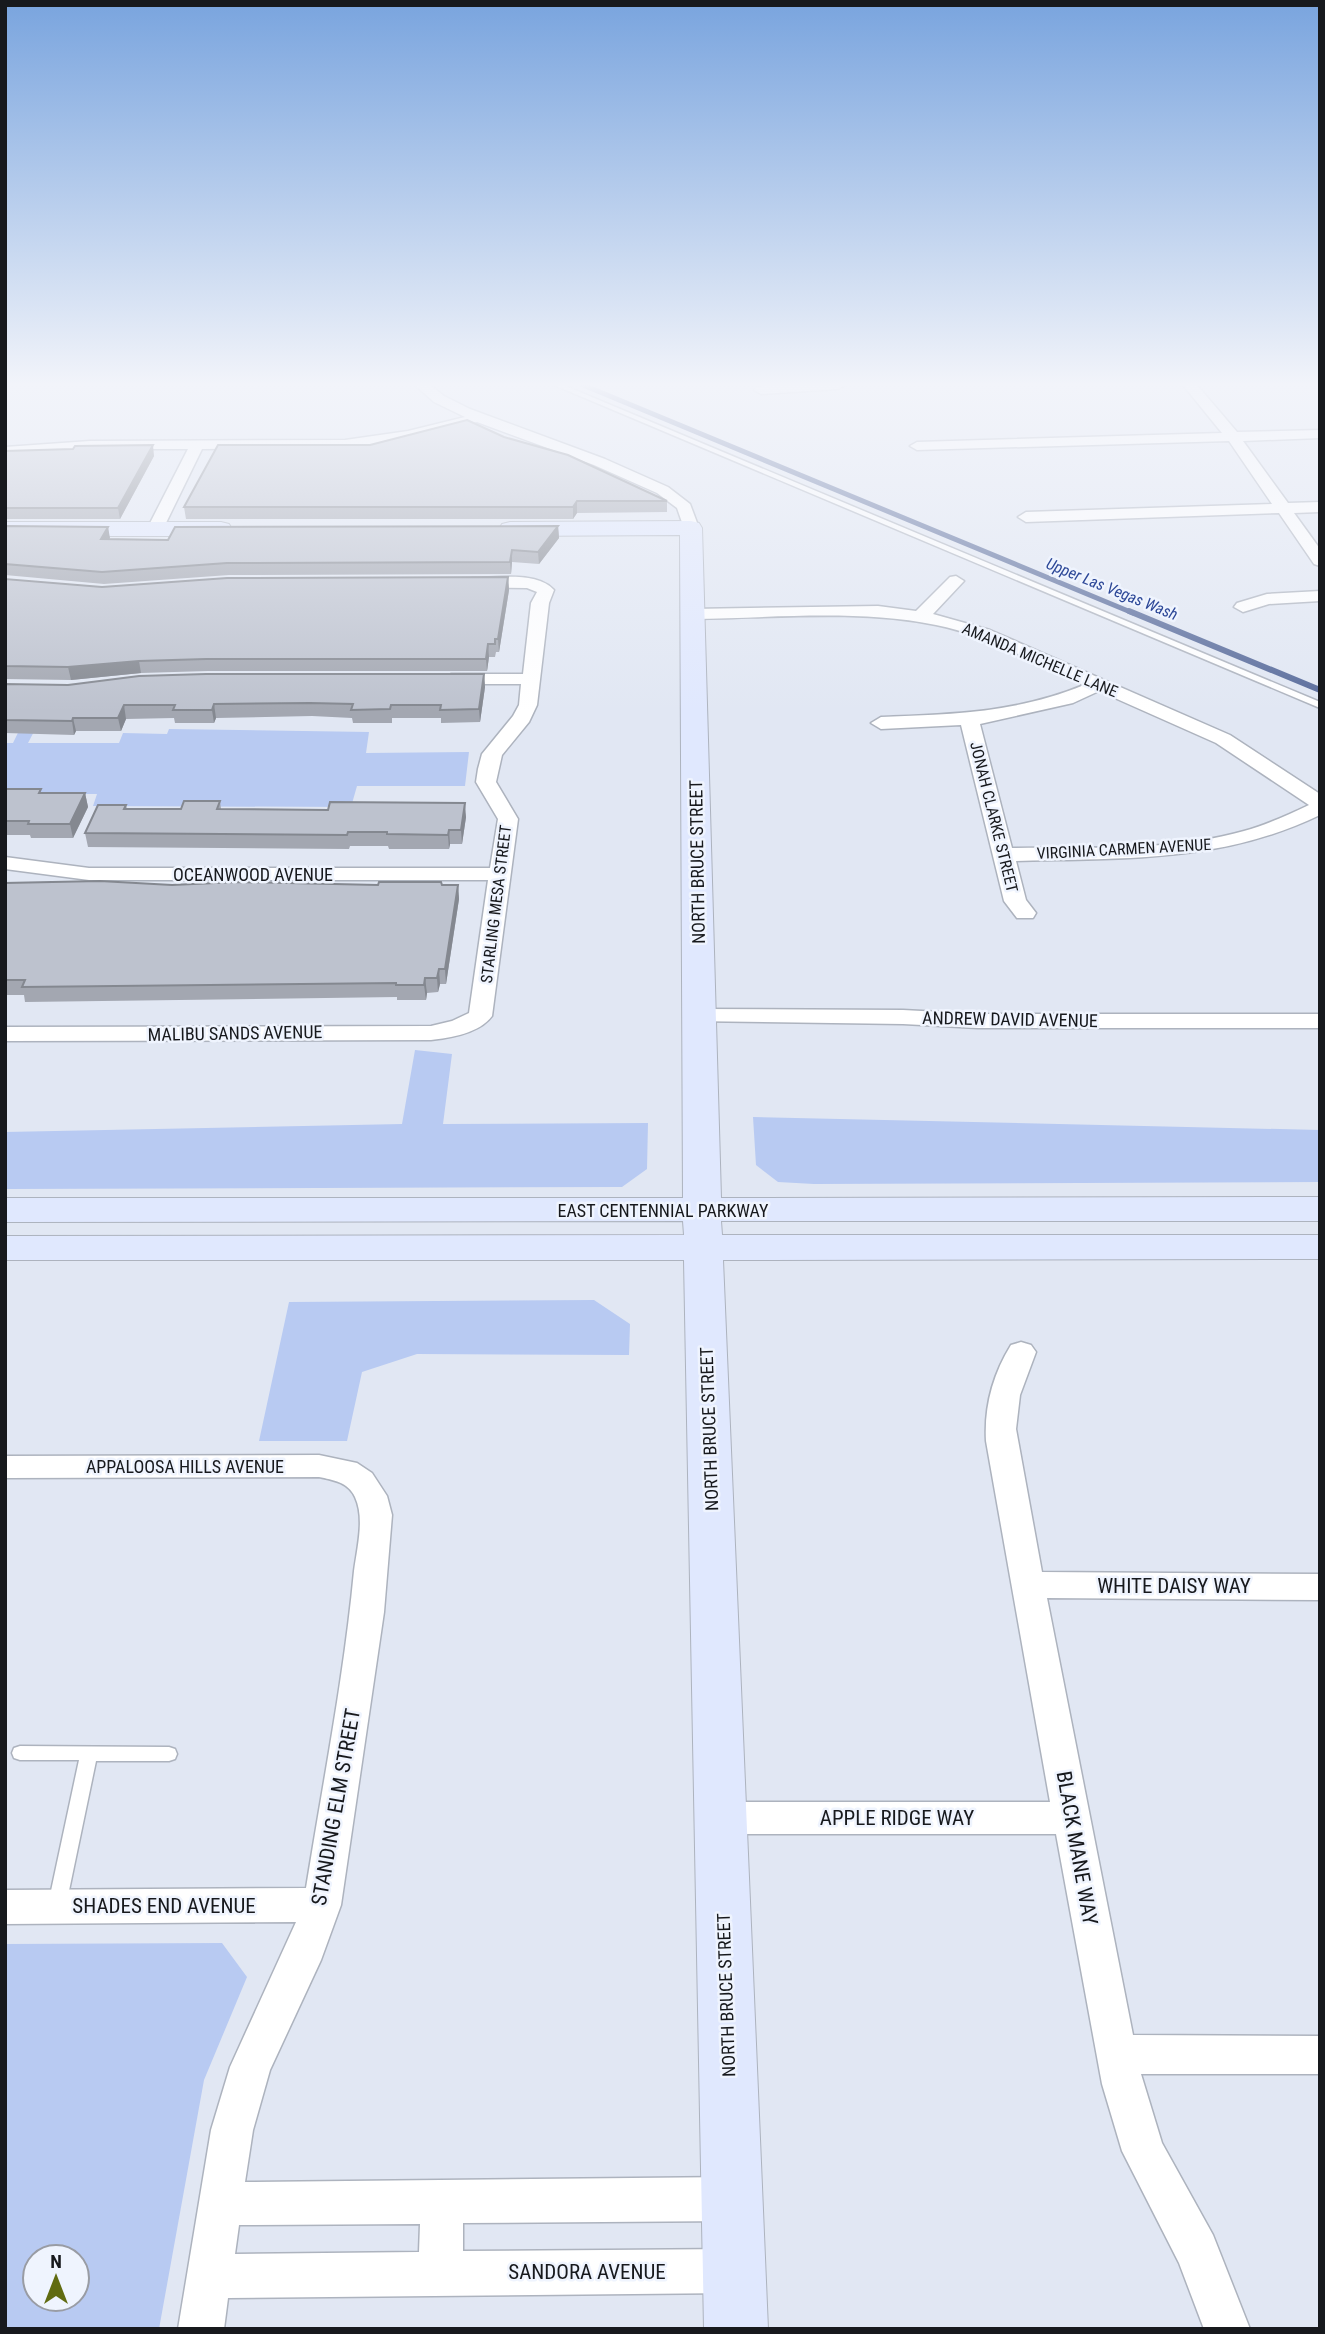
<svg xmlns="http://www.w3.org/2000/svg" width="1325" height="2334" viewBox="0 0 1325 2334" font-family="'Roboto Condensed',sans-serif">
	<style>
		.green { fill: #b8caf2; fill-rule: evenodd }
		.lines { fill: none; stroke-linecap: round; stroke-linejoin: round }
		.stream-far1 { stroke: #576a9a; stroke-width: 5 }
		.stream { stroke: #576a9a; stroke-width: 6 }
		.lane-casing { stroke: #adb3be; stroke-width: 3 }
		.street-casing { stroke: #adb3be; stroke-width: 3 }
		.secondary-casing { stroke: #adb3be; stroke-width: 2 }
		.lane { fill: #fff; fill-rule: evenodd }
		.street { fill: #fff; fill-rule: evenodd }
		.secondary { fill: #e0e8fe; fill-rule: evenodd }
		.wall { fill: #a3a7b1 }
		.shaded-wall { fill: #848890 }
		.building { fill: #bdc2ce; stroke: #848890; stroke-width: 2 }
		.labels { text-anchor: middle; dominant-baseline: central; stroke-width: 5; stroke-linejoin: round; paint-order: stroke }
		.far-water-label { font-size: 16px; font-style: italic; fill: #2c4797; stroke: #eff4fe }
		.far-street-label { font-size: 16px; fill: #17191d; stroke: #eff4fe }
		.street-label { font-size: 18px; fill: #17191d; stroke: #eff4fe }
		.near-street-label { font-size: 21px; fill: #17191d; stroke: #eff4fe }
	</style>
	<rect width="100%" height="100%" fill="#e1e7f3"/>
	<g class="green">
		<polygon points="35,698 51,699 28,743 119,743 123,733 167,734 169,729 369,732 366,753 469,752 465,786 357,786 351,807 93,806 97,794 5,794 5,743 13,743"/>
		<polygon points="415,1050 452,1054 443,1124 648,1123 647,1169 622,1187 5,1189 5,1132 402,1124"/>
		<polygon points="753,1117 1320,1130 1320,1182 814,1184 778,1182 756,1165"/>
		<polygon points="594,1300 630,1324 629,1355 417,1354 362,1372 347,1441 259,1441 289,1302"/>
		<path d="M 222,1943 L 247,1977 L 204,2080 L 159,2329 L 5,2329 L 5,1944 ZM 35,2257 L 77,2257 L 77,2299 L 35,2299 Z"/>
	</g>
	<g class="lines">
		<polyline class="stream-far1" points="583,385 1133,613"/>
		<polyline class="stream" points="1129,611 1320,690"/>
		<defs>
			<g id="lane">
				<polygon points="554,385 563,385 1320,702 1320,708"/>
				<polygon points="20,1746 169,1747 175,1749 177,1754 175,1759 169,1761 96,1761 66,1905 63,1911 57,1913 51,1911 48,1905 79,1760 20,1760 14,1758 12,1753 14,1748"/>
			</g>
			<g id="street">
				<polygon points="415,385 430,385 444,396 470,409 605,459 668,487 690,504 699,528 697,531 685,531 677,508 657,493 594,465 477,422 408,439 345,448 202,449 163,529 155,534 147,529 188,449 90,449 5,455 5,447 90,441 345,440 408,431 465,417 434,402"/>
				<polygon points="774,385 845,385 838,389 761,394 754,390 756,387"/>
				<polygon points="1183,385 1197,385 1237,432 1320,430 1320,438 1243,441 1288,503 1320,502 1320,512 1294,513 1320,549 1320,566 1314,564 1279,513 1026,522 1018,517 1026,512 1272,504 1229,441 917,450 910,446 917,442 1222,433"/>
				<path d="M 956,576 L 964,581 L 933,614 L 990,630 L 1230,735 L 1320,794 L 1320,815 C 1220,863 1123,858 1016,861 L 1026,900 L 1036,913 L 1033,918 L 1017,918 L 1004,901 L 961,725 L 881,729 L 871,723 L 881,717 C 953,714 1016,713 1084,685 C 1037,664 987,635 936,625 C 857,609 773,618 692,619 L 683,614 L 692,609 L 878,606 L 916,611 L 950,577 ZM 1099,691 L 1216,743 L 1309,805 C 1288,815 1266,825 1244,831 C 1169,852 1089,847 1012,848 L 980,724 L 1073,703 Z"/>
				<path d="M 473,578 C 497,578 537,571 554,590 L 549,603 L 537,705 L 529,722 L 502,755 L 496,782 L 518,819 L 492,1016 C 480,1033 450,1038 431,1040 L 5,1041 L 5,1027 L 431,1026 L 452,1021 L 469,1013 L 488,880 L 89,880 L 5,869 L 5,857 L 89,868 L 490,868 L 498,819 L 476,782 L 478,769 L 482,754 L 513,716 L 519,705 L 521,684 L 451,684 L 442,679 L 451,674 L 523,674 L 531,603 L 537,592 L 527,588 L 467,587 L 465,583 L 467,579 Z"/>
				<polygon points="1320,591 1320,601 1269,604 1243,612 1234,607 1237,603 1267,594"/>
				<polygon points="699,1009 903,1010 978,1014 1320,1014 1320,1028 978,1028 903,1024 691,1021 687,1016 691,1011"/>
				<path d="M 1021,1342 L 1031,1345 L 1036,1352 L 1020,1395 L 1016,1429 L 1042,1572 L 1320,1574 L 1320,1600 L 1047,1598 L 1133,2035 L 1320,2036 L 1320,2074 L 1141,2074 L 1162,2143 L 1213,2235 L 1250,2329 L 1204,2329 L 1179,2263 L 1122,2151 L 1102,2084 L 1056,1834 L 722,1834 L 709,1829 L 704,1818 L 709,1807 L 722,1802 L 1050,1802 L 986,1441 C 984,1407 993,1374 1011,1345 Z"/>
				<path d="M 319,1455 L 357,1463 L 372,1473 L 387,1496 L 392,1515 L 384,1612 L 341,1905 L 321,1960 L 270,2070 L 253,2130 L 245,2182 L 732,2177 L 747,2184 L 754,2199 L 747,2214 L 732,2221 L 463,2223 L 463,2251 L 734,2249 L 750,2255 L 756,2271 L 750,2287 L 734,2293 L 228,2298 L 224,2329 L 178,2329 L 211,2130 L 230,2067 L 296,1922 L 5,1924 L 5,1890 L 306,1888 C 323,1782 344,1677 354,1571 C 357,1548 365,1518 355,1497 C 348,1482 333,1480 319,1477 L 5,1478 L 5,1456 ZM 420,2224 L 419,2252 L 235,2254 L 239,2225 Z"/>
			</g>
			<g id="secondary">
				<polygon points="691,521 699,523 702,528 721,1198 1320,1197 1320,1221 721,1221 722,1235 1320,1235 1320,1259 723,1260 768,2329 704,2329 684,1260 5,1260 5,1236 684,1235 683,1221 5,1222 5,1198 683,1198 680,535 510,536 502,534 499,529 502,524 510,522"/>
				<polygon points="5,522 221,522 229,524 232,529 229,534 221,536 5,536"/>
			</g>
		</defs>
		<use href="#lane" class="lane-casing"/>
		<use href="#street" class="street-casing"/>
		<use href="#secondary" class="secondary-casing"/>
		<use href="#lane" class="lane"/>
		<use href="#street" class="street"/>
		<use href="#secondary" class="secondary"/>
	</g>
	<g class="wall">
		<polygon points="504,437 667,501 667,512 577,513 573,519 186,519 184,507 370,445"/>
		<polygon points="5,451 154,456 120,519 5,519"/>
		<polygon points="5,526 108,527 109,539 168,540 558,526 559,538 539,564 512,562 511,574 229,575 104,584 5,575"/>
		<polygon points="508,577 509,590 499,652 496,652 495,657 489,657 487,671 208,671 141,673 71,680 5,679 5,579 102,587"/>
		<polygon points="484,674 485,687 480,722 441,723 441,718 392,718 392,723 353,723 352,718 312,716 216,718 214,723 175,723 174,718 126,719 121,731 76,731 74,735 5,733 5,684 68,685"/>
		<polygon points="5,789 42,793 85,793 88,807 73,838 31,838 30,835 5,835"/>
		<polygon points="220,801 221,809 466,817 462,844 450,844 449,849 389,849 388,846 350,846 349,849 88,847 85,833 126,805 127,809 181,809"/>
		<polygon points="5,883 172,885 458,885 459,899 446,984 440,984 438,992 427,993 426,1000 397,1000 397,997 25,1002 24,995 5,995"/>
	</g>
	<g class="shaded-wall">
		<polygon points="153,445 154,456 120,519 118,508"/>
		<polygon points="577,501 577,513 573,519 573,507"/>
		<polygon points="558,526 559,538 539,564 538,552"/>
		<polygon points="108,527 110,538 103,551 101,539"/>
		<polygon points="512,550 512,562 511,574 510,562"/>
		<polygon points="508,577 509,590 499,652 498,639"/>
		<polygon points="488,644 489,657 487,671 486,659"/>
		<polygon points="139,661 141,673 71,680 68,667"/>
		<polygon points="484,674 485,687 480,722 479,709"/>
		<polygon points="214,704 216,718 214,723 212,710"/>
		<polygon points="124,705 126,719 121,731 118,718"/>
		<polygon points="73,718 76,731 74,735 72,721"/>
		<polygon points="85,793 88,807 73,838 70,824"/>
		<polygon points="465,803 466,817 462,844 461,830"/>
		<polygon points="449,830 450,844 449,849 448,835"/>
		<polygon points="458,885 459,899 446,984 445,969"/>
		<polygon points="439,969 440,984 438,992 437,978"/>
		<polygon points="425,978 427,993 426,1000 424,985"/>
	</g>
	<g class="building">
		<polygon points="467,420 504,437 568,455 667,501 577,501 573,507 184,507 218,445 370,445"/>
		<polygon points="153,445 118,508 5,508 5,451 73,449 75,446"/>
		<polygon points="5,526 108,527 101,539 168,540 175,527 558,526 538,552 512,550 510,562 227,563 102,572 5,564"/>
		<polygon points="508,577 498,639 495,639 495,644 488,644 486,659 206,659 139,661 68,667 5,666 5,579 102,587 227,578"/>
		<polygon points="206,674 484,674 479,709 440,710 441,705 391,705 390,709 351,710 353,704 310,703 214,704 212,710 173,710 175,705 124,705 118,718 73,718 72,721 5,720 5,684 68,685 139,676"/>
		<polygon points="5,789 41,789 39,793 85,793 70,824 28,824 29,821 5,821"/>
		<polygon points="184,801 220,801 217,809 328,810 330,802 465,803 461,830 449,830 448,835 387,834 387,832 348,832 347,835 85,833 98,805 126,805 124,809 181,809"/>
		<polygon points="100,881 172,885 237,882 378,885 379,882 441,882 442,885 458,885 445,969 439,969 437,978 425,978 424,985 396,985 396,983 22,987 25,980 5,980 5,883"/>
	</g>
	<linearGradient id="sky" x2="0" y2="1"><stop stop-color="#79a4de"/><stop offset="0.54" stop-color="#f2f4fa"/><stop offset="1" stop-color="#f2f4fa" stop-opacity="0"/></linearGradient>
	<rect width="1325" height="712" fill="url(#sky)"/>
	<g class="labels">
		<g class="far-water-label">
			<text transform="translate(1112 589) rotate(22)">Upper Las Vegas Wash</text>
		</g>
		<g class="far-street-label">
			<text transform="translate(1040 660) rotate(23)">AMANDA MICHELLE LANE</text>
			<text transform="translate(994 817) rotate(76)">JONAH CLARKE STREET</text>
			<text transform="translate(1124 849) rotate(-3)">VIRGINIA CARMEN AVENUE</text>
			<text transform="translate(496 904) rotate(-83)">STARLING MESA STREET</text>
		</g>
		<g class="street-label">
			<text transform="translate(697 862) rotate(-91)">NORTH BRUCE STREET</text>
			<text x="253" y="874">OCEANWOOD AVENUE</text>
			<text transform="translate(1010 1019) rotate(1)">ANDREW DAVID AVENUE</text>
			<text transform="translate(235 1033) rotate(-1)">MALIBU SANDS AVENUE</text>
			<text x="663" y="1210">EAST CENTENNIAL PARKWAY</text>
			<text transform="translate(709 1429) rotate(-92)">NORTH BRUCE STREET</text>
			<text x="185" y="1466">APPALOOSA HILLS AVENUE</text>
			<text transform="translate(726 1995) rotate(-92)">NORTH BRUCE STREET</text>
		</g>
		<g class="near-street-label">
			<text x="1174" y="1586">WHITE DAISY WAY</text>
			<text transform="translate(336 1807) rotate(-80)">STANDING ELM STREET</text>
			<text x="897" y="1818">APPLE RIDGE WAY</text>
			<text transform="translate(1077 1848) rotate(80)">BLACK MANE WAY</text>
			<text x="164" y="1906">SHADES END AVENUE</text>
			<text x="587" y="2272">SANDORA AVENUE</text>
		</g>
	</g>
	<rect width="1325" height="2334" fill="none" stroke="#17191d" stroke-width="14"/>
	<g transform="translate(56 2278)"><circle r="33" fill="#eff4fe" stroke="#999ca4" stroke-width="2"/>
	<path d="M0-5L12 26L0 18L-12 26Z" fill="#606b11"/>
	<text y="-10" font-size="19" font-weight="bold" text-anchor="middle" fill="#17191d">N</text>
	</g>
</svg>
